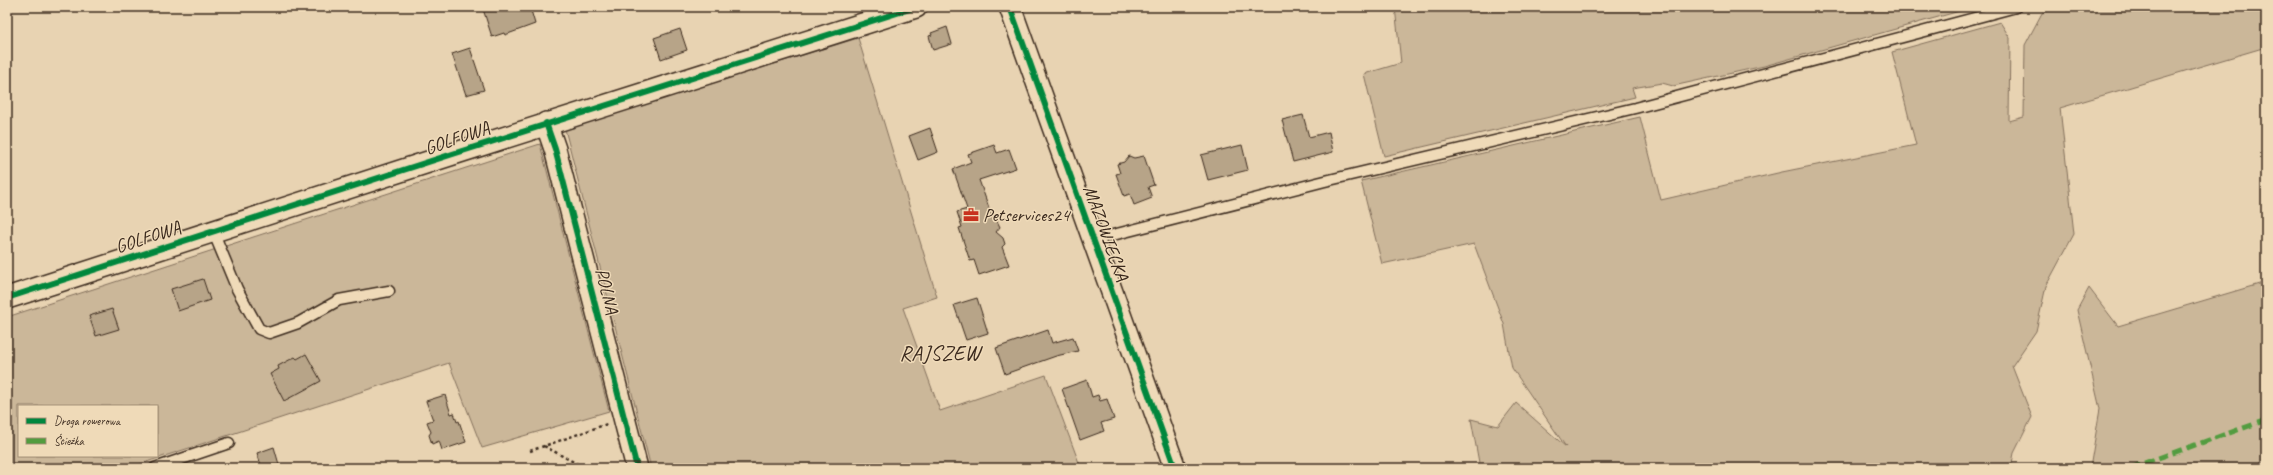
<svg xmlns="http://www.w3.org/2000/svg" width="2273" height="475" viewBox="0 0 2273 475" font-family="Caveat,sans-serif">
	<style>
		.green { fill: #cbb799; stroke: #83705c; fill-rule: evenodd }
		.building { fill: #b7a488; stroke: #3b2a1e }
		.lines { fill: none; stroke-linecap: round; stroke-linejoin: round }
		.lane-casing { stroke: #3b2a1e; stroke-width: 13 }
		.street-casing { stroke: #3b2a1e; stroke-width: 24 }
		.path { stroke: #3b2a1e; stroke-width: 2.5; stroke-dasharray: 3 3; stroke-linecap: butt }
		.lane { stroke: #efdab8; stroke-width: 10 }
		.street { stroke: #efdab8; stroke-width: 21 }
		.quiet { stroke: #529c3f; stroke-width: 5; stroke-dasharray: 10 5; stroke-linecap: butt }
		.cycleway-casing { stroke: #efdab8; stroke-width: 8 }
		.cycleway { stroke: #00873e; stroke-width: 6 }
		.labels { text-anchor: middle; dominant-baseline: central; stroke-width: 3; stroke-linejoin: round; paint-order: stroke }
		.street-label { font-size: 19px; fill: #3b2a1e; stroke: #efdab8 }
		.poi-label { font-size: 19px; fill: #3b2a1e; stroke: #efdab8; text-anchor: start }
		.quarter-label { font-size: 21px; letter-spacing: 1px; fill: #3b2a1e; stroke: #efdab8 }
	</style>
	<rect width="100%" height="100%" fill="#e8d3b2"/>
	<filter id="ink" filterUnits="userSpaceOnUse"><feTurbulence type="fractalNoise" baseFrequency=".025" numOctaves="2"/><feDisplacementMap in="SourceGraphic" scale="8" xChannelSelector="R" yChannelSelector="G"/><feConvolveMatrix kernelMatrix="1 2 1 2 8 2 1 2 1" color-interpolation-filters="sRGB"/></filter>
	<g filter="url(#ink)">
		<g class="green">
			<polygon points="1395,7 1974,7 1764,66 1673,86 1662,83 1632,88 1635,97 1384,156 1364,74 1401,63"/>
			<polygon points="2059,7 2266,7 2266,47 2060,108 2074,234 2046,286 2036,331 2012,366 2032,417 2014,453 2011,468 1480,468 1471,419 1498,426 1516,403 1566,447 1512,368 1504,324 1474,244 1382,264 1361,181 1640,117 1661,200 1782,172 1916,145 1892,52 2000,22 2010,38 2009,121 2024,117 2025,45 2042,13"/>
			<polygon points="858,38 937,297 903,308 940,411 1046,375 1081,468 651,468 565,129"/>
			<path d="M 540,144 L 609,411 L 482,448 L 449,363 L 128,468 L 7,468 L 7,317 ZM 19,406 L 157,406 L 157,456 L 19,456 Z"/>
			<polygon points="2266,282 2266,468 2090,468 2100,409 2077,310 2089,288 2118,326"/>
		</g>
		<g class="building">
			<polygon points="491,7 530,7 535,24 505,35 504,33 492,37 483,9"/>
			<polygon points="947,27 952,44 933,50 929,36 932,35 931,33"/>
			<polygon points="680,29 687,50 661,59 654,38"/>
			<polygon points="470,48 484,90 466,95 452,54"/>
			<polygon points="1303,115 1309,137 1329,132 1333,152 1293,162 1282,120"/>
			<polygon points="930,128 938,152 918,160 909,136"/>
			<polygon points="994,145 997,153 1009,149 1016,168 979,180 993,219 997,221 1000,227 996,232 1003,238 1005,244 1002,247 1009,265 979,275 974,260 970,261 959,228 962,227 957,212 967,209 953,169 971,162 968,154"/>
			<polygon points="1242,145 1248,170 1208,180 1201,155"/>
			<polygon points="1129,156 1134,158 1144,156 1154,185 1148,187 1152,198 1134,205 1130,194 1124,196 1116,174 1120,173 1117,164 1124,162"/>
			<polygon points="203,279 210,300 178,311 171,289"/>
			<polygon points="977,298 988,333 966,340 954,305"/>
			<polygon points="112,309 119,329 96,336 89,316"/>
			<polygon points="1048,330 1052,343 1073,337 1078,351 1056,356 1005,374 996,348"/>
			<polygon points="306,354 321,381 284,401 270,374 279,369 278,366 295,357 297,359"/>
			<polygon points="1087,380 1092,397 1098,395 1100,401 1107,399 1114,419 1101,423 1104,431 1080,440 1062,389"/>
			<polygon points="445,395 451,414 454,413 457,422 459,421 466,442 442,450 439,441 432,444 429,435 431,432 427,422 433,420 426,401"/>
			<polygon points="274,447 280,468 262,468 257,453"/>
		</g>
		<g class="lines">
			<defs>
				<g id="lane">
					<polyline points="213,231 237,289 259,329 269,333 298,323 339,300 389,291"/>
					<polyline points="1093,240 1325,181 1635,108 2016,7"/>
					<polyline points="155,468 229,443"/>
				</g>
				<g id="street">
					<polyline points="1010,7 1175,468"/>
					<polyline points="546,123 555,149 637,468"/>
					<path d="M 7,298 C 310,200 612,102 916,7"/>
				</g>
			</defs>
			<use href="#lane" class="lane-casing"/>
			<use href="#street" class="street-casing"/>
			<g class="path">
				<polyline points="544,446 581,466"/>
				<polyline points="530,451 607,424"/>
			</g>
			<use href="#lane" class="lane"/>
			<use href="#street" class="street"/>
			<polyline class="quiet" points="2130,468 2266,420"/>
			<defs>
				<g id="cycleway">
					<polyline points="1010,7 1175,468"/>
					<polyline points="546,123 555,149 637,468"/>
					<path d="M 7,298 C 310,200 612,102 916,7"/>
				</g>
			</defs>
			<use href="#cycleway" class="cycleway-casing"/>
			<use href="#cycleway" class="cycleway"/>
		</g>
	</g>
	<defs>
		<symbol id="office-bare" viewBox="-9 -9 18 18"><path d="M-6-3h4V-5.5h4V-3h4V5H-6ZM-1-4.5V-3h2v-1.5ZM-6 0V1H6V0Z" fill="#c8321e" stroke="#efdab8" stroke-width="2.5" paint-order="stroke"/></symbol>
	</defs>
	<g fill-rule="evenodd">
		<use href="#office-bare" x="960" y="204" width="22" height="22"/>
	</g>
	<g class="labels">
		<g class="street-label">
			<text transform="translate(457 138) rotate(-19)">GOLFOWA</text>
			<text transform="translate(1106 233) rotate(70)">MAZOWIECKA</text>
			<text transform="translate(148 237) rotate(-18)">GOLFOWA</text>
			<text transform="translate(607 291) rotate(76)">POLNA</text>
		</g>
		<g class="poi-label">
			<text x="983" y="215">Petservices24</text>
		</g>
		<g class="quarter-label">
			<text x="940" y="353">RAJSZEW</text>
		</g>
	</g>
	<rect width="2273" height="475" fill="none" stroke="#efdab8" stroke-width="24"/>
	<rect x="12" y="12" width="2249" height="451" fill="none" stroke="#3b2a1e" stroke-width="1.5" filter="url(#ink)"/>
	<rect x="18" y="405" width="140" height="52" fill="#efdab8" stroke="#a7947a"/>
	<rect x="26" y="418" width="20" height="6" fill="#00873e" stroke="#a7947a"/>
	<text x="54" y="425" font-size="12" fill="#3b2a1e">Droga rowerowa</text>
	<rect x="26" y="438" width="20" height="6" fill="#529c3f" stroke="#a7947a"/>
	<text x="54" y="445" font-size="12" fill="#3b2a1e">Ścieżka</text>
</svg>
